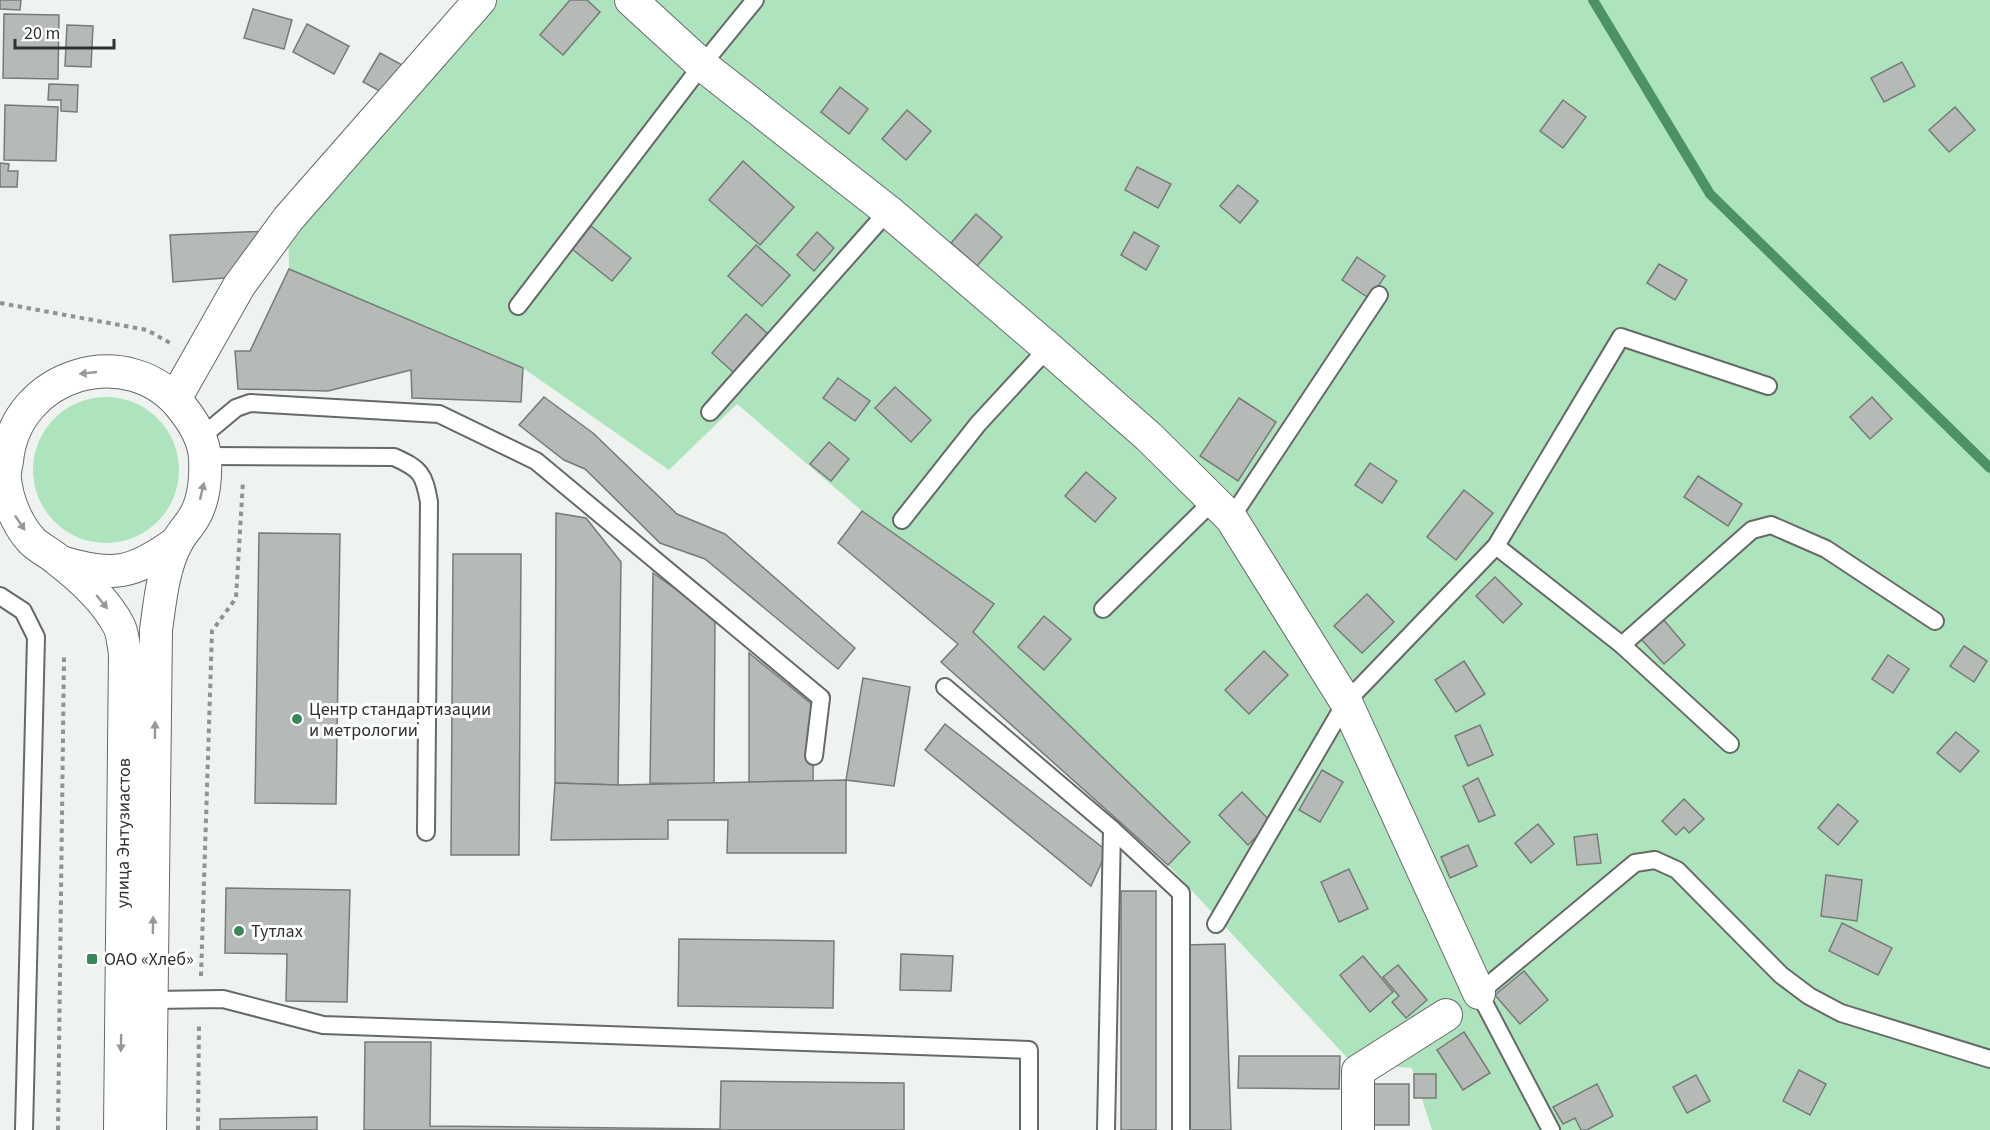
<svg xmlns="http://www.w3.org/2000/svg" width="1990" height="1130" viewBox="0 0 1990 1130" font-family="'Source Sans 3',sans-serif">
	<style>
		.green { fill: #ade4be }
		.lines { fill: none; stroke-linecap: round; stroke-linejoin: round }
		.stream { stroke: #4c9266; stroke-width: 10 }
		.building { fill: #b6bab7; stroke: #777b78; stroke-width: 1.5 }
		.lane-casing { stroke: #666a67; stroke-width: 20 }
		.street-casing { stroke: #666a67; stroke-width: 34 }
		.path { stroke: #909390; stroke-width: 4; stroke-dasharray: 4.5 4.5; stroke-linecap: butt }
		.lane { stroke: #fff; stroke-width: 16 }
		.street { stroke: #fff; stroke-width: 32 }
		.oneway { fill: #979897 }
		.poi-dot { fill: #3a8858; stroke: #fff; stroke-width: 2 }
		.labels { text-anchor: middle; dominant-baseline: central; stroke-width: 6; stroke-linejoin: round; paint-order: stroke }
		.poi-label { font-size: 18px; fill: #2f312f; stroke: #fff; text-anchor: start }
		.street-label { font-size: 18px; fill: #2f312f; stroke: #fff }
	</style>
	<rect width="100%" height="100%" fill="#eff3f0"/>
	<g class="green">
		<polygon points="480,0 1990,0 1990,1130 1432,1130 1412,1068 1352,1063 1168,865 1189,842 973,632 862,511 737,404 669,470 523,368 289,269 288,219"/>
		<circle cx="106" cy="470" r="73"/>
	</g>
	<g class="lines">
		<polyline class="stream" points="1593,0 1710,194 1990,468"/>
	</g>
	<g class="building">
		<polygon points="0,0 21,0 20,10 0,9"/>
		<polygon points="570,0 587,0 600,12 563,55 540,35"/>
		<polygon points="253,9 292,20 284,49 244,38"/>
		<polygon points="4,14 59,15 58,79 3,78"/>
		<polygon points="307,24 349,46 334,74 293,52"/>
		<polygon points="67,25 93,26 91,67 65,66"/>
		<polygon points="380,53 404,66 387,95 363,82"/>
		<polygon points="1902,62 1915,86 1884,102 1871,78"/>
		<polygon points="49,84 78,85 77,112 61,111 61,100 48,100"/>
		<polygon points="840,87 868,109 849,134 821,112"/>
		<polygon points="1563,100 1586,117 1563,148 1540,131"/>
		<polygon points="5,105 58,107 56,161 4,160"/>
		<polygon points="1955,107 1975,130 1949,152 1929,130"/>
		<polygon points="907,110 931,131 906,160 882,139"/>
		<polygon points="743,161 794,207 760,245 709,200"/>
		<polygon points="0,163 9,164 8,171 18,171 17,187 0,187"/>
		<polygon points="1137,167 1171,184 1158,208 1125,190"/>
		<polygon points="1238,185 1258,201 1240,223 1220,206"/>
		<polygon points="976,214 1002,237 977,266 951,243"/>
		<polygon points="591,226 631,258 612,281 572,249"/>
		<polygon points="271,231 238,277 173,282 170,235"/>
		<polygon points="817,232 834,248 814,271 797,255"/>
		<polygon points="1134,232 1159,246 1146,270 1121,255"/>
		<polygon points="756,245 790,275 762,306 728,276"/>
		<polygon points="1357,257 1385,276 1370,299 1342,280"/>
		<polygon points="1659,264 1687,280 1675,300 1647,283"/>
		<polygon points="289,269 523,368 521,402 412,398 411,370 328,391 238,389 235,351 250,351"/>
		<polygon points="746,314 768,334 734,373 712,353"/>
		<polygon points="838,378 870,401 855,421 823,398"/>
		<polygon points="895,387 931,420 911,442 875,408"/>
		<polygon points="544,397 593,433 677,514 725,534 855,648 838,669 705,559 660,543 585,469 564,460 519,425"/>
		<polygon points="1872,397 1892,419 1870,439 1850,417"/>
		<polygon points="1239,398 1276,422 1238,481 1200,456"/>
		<polygon points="829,442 849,459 831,481 810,464"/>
		<polygon points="1370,463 1397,481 1382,503 1355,485"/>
		<polygon points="1086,472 1116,498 1095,522 1065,496"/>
		<polygon points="1698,476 1742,504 1728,526 1684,497"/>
		<polygon points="1464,490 1493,513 1456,560 1427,537"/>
		<polygon points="862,511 994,604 973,632 1190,842 1168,865 941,662 958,644 838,543"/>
		<polygon points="556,513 586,518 621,562 618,785 555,783"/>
		<polygon points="259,533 340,534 336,804 255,803"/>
		<polygon points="453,554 521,554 519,855 451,855"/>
		<polygon points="653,573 715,617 714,784 650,783"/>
		<polygon points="1495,577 1522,604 1503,623 1476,596"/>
		<polygon points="1367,594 1394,622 1362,653 1334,626"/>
		<polygon points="1044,616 1071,639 1044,670 1018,647"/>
		<polygon points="1662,618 1685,645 1664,664 1640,638"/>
		<polygon points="1964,646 1987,661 1974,682 1950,666"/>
		<polygon points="1264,651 1288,675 1249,714 1225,690"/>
		<polygon points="749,653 814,706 813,781 749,782"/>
		<polygon points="1888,655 1909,669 1893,693 1872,679"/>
		<polygon points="1464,661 1485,694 1456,712 1435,680"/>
		<polygon points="863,678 910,687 894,786 846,780"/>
		<polygon points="945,724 1107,851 1091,886 925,750"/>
		<polygon points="1480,725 1493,755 1468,766 1455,736"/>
		<polygon points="1956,732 1979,751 1960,772 1937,753"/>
		<polygon points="1322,770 1343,782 1320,822 1299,810"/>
		<polygon points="1478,778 1495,815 1479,822 1463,786"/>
		<polygon points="846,780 846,853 727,853 728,820 668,820 668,839 551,840 555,783 618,785"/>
		<polygon points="1242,792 1271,822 1248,845 1219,815"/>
		<polygon points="1684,799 1704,819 1689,833 1684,827 1676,835 1662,821"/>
		<polygon points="1838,804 1858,821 1838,845 1818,828"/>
		<polygon points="1538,824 1554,844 1531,863 1515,843"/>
		<polygon points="1597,834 1601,863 1577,865 1574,837"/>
		<polygon points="1468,845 1477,866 1450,878 1441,857"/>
		<polygon points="1349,869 1368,909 1339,922 1321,882"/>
		<polygon points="1826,875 1862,880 1857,921 1821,916"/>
		<polygon points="226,888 350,890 347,1002 286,1001 287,954 225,953"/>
		<rect x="1121" y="891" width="35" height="239"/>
		<polygon points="1842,923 1892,948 1878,975 1829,951"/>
		<polygon points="679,939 834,941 833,1008 678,1006"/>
		<polygon points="1225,944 1231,1130 1190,1130 1184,945"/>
		<polygon points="901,954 953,956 951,991 900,990"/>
		<polygon points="1363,956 1393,992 1370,1012 1340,975"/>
		<polygon points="1398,965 1427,1000 1406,1018 1392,1002 1399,996 1383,977"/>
		<polygon points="1524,971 1548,1000 1520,1024 1495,995"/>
		<polygon points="1464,1032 1490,1073 1463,1090 1437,1050"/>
		<polygon points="365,1042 431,1042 430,1126 720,1129 721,1081 904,1083 904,1130 364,1130"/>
		<polygon points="1239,1056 1340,1056 1339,1089 1238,1088"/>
		<polygon points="1799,1070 1826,1084 1810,1115 1783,1101"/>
		<rect x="1414" y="1074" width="22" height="24"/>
		<polygon points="1696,1075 1710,1101 1687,1113 1673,1087"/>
		<rect x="1366" y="1084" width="43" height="41"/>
		<polygon points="1597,1084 1613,1116 1587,1130 1581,1130 1575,1118 1563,1124 1553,1107"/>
		<polygon points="317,1117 317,1130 220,1130 220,1119"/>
	</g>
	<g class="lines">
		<defs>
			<g id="lane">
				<polyline points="518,306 702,65 755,0"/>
				<polyline points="710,412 888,211"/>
				<polyline points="200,438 236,408 250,403 439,414 536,461 821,698 814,756"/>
				<path d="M 205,456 L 394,457 C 421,469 424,474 429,502 L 426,832"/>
				<polyline points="1231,518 1379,295"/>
				<polyline points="902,520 978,424 1048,348"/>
				<polyline points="1496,546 1622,645 1730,744"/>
				<polyline points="0,596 23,611 36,637 24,1130"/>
				<polyline points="1103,609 1214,500"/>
				<polyline points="1622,645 1752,530 1771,525 1826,549 1935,621"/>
				<polyline points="945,687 1112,829 1106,1130"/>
				<polyline points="1112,829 1181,893 1181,1130"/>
				<polyline points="1216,924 1346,702 1496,546 1621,337 1768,386"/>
				<polyline points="152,1000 223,999 323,1025 1029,1050 1029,1130"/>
				<polyline points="1551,1130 1479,993 1635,863 1655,860 1677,870 1781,975 1809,996 1841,1013 1990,1059"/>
			</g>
			<g id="street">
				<polyline points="631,0 702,65 888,211 1048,348 1149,437 1231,518 1346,702 1479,993"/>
				<polyline points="175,399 239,286 288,219 480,0"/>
				<path d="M 61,562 C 113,578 133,574 177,542"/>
				<path id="s1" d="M 120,1130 L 125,653 C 123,644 123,634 119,626 C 106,601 80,577 58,560 C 50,553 39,548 32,541 C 17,525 7,500 5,479 C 4,473 6,467 7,461 C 15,373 129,339 183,409 C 194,423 204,439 205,458 C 206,478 204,502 193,519 C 188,527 181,534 177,542 C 163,568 160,601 156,630 L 150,1130"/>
				<polyline points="1358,1130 1358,1071 1446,1015"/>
			</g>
		</defs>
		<use href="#lane" class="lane-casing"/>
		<use href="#street" class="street-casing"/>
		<g class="path">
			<polyline points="0,303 147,330 170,343"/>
			<polyline points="201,976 212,631 236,598 243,481"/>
			<polyline points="58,1130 64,657 62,654"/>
			<polyline points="198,1130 199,1022"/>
		</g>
		<use href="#lane" class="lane"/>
		<use href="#street" class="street"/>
	</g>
	<defs><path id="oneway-solid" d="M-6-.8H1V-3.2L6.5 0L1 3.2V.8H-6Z" transform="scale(1.5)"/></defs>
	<g class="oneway">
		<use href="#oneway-solid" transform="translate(88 373) rotate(174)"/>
		<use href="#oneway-solid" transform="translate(202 491) rotate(-77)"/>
		<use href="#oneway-solid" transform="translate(20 523) rotate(56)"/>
		<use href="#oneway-solid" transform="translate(102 602) rotate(51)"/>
		<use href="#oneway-solid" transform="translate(155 730) rotate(-89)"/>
		<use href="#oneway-solid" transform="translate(153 925) rotate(-89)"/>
		<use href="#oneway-solid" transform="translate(121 1043) rotate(91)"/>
	</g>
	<g class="poi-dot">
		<circle cx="297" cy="719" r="6"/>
		<circle cx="239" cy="931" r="6"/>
		<rect x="86" y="953" width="12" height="12" rx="3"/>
	</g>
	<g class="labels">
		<g class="poi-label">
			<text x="309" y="709">Центр стандартизации<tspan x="309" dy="21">и метрологии</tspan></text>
			<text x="251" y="931">Тутлах</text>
			<text x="104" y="959">ОАО «Хлеб»</text>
		</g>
		<g class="street-label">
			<text stroke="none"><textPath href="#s1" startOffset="297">улица Энтузиастов</textPath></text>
		</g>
	</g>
	<path d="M15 39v9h99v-9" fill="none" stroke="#2f312f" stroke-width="3"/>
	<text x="24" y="39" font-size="18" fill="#2f312f" stroke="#ffffff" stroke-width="4.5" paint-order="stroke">20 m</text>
</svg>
